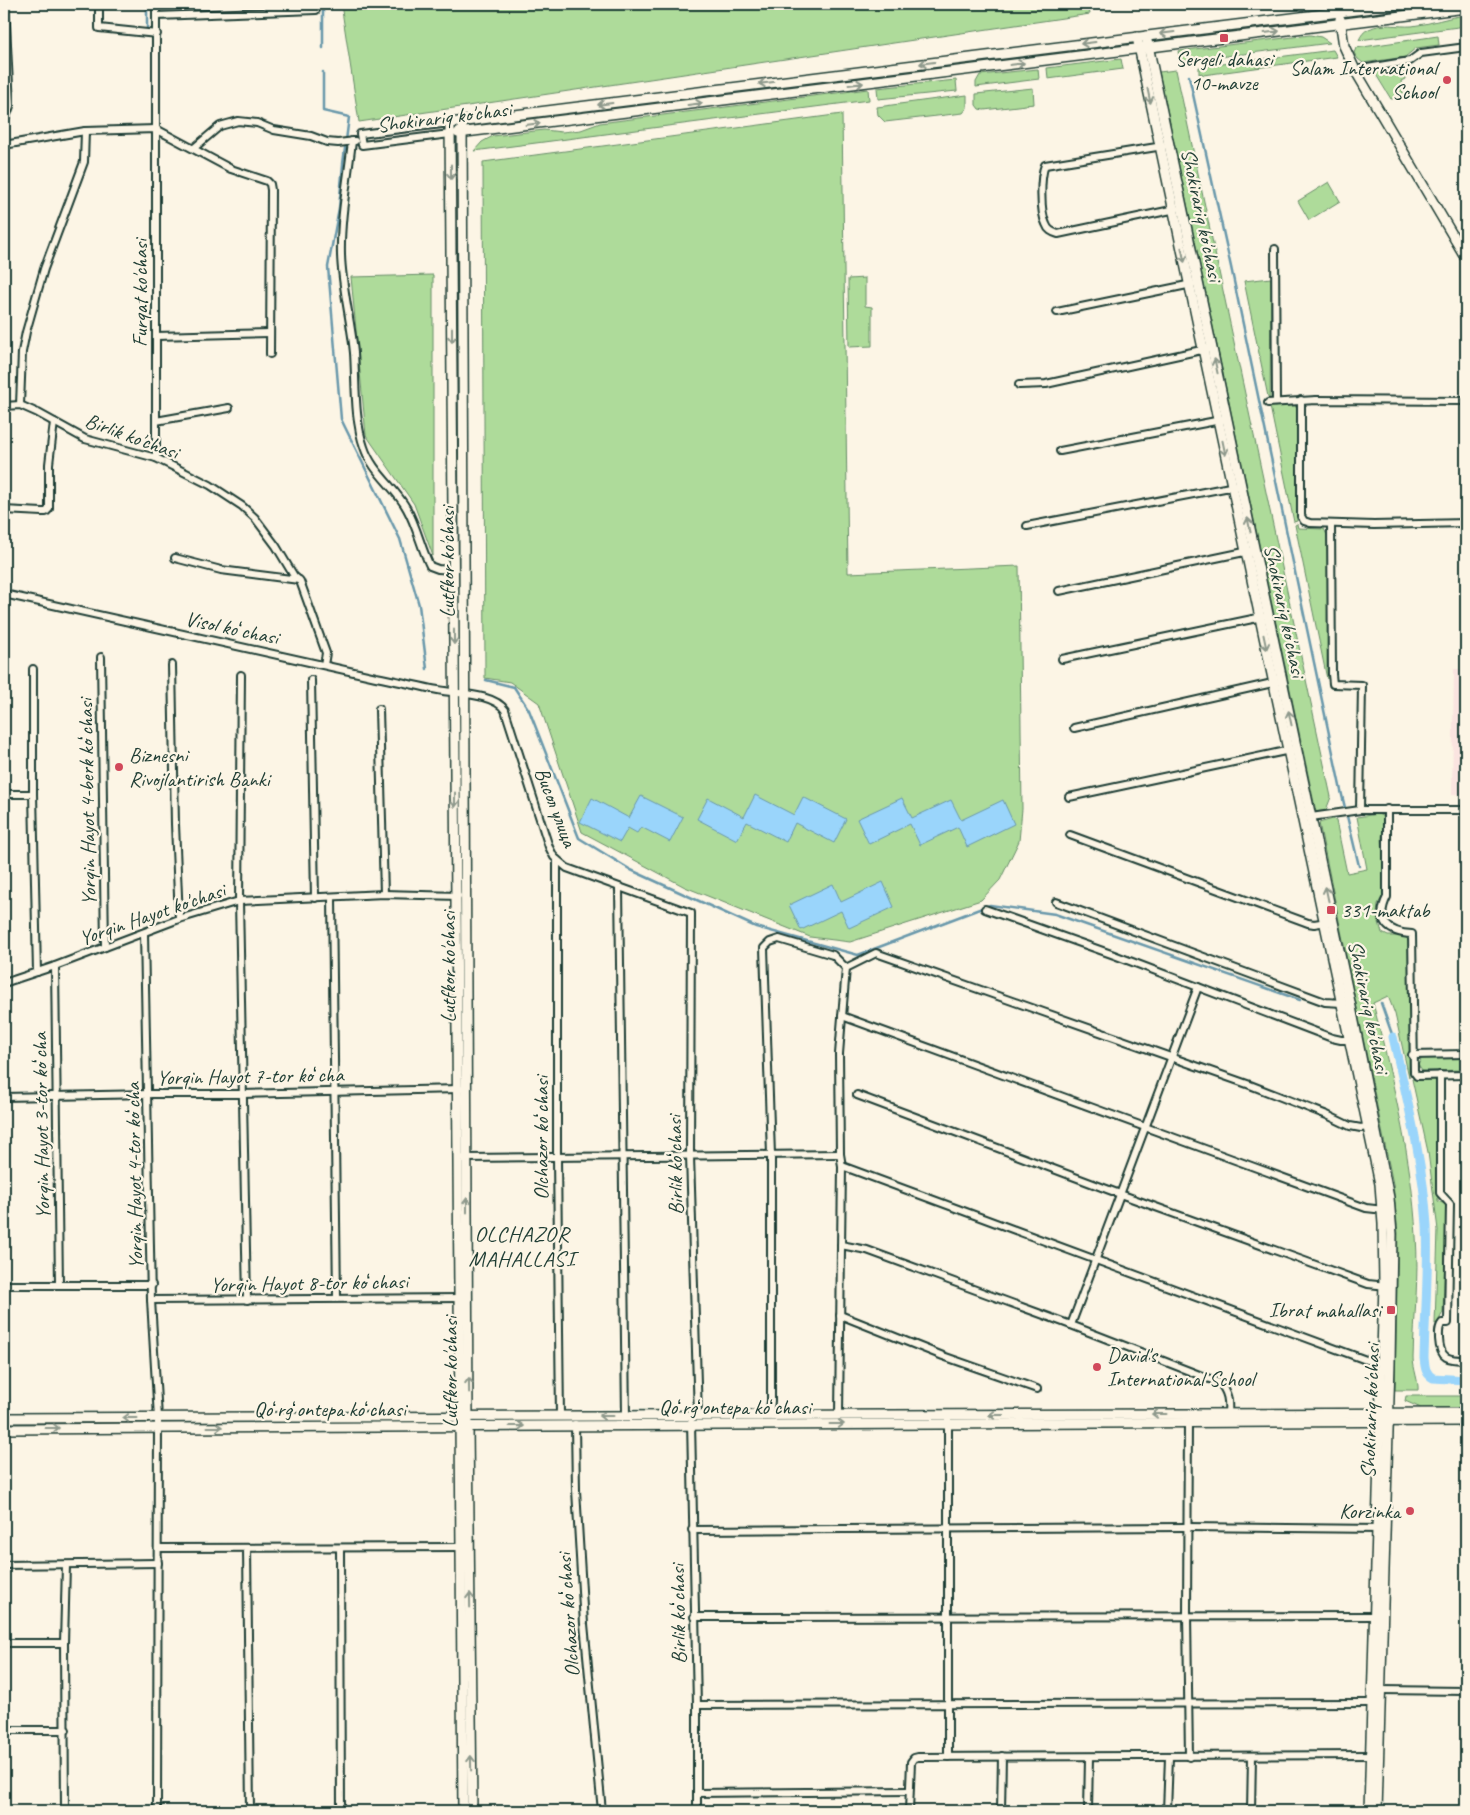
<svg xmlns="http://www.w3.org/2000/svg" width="1470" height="1815" viewBox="0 0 1470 1815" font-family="Caveat,sans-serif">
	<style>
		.built { fill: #fae4e0 }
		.green { fill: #aedb9a; stroke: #668c67 }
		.water { fill: #9ad5fb; stroke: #6998ab }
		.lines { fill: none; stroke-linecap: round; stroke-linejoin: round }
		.stream { stroke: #6998ab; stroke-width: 2.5 }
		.canal { stroke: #9ad5fb; stroke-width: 9 }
		.street-casing { stroke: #1f3d34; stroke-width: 10 }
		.secondary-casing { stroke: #1f3d34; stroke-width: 12 }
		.street { stroke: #fcf5e5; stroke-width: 6 }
		.secondary { stroke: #fcf5e5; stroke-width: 9 }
		.oneway { stroke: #8e998c }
		.poi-dot { fill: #d1495b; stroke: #fcf5e5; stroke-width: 2 }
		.labels { text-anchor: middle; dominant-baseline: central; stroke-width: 4.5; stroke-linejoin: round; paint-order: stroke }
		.poi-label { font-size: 21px; fill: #1f3d34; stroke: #fcf5e5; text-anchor: end }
		.street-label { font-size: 21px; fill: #1f3d34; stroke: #fcf5e5 }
		.neighbourhood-label { font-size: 22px; letter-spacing: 1px; fill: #1f3d34; stroke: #fcf5e5 }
	</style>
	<rect width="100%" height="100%" fill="#fcf5e5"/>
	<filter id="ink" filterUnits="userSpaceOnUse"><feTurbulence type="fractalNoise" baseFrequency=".02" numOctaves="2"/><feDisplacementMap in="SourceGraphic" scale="10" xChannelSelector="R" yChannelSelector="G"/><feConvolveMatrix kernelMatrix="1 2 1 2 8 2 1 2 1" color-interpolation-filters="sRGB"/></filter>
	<g filter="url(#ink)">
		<polygon class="built" points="1454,669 1466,669 1466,795 1452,794"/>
		<g class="green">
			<polygon points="341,4 1088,4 1090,14 359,122"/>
			<path d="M 1466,15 L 1466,26 L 1359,40 C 1361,35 1364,31 1369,29 C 1383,22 1398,27 1412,26 C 1431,24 1448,17 1466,15 Z"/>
			<polygon points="1310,35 1321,37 1330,43 1180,62 1178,51"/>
			<polygon points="1438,36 1439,45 1416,48 1405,57 1363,63 1358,59 1354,53 1356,48"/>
			<polygon points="1333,50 1337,57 1203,75 1202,73 1199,74 1199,67"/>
			<polygon points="1121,59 1123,69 1048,79 1047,68"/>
			<polygon points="1404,65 1405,79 1401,81 1403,93 1406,93 1406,97 1391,99 1375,73 1375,70"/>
			<polygon points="1038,69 1039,79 976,87 976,82 980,75"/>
			<polygon points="1176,70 1331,797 1326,810 1316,812 1159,72"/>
			<polygon points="956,80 957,91 878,99 877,88"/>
			<polygon points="1033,88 1034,104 984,110 979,109 976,105 976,94"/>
			<polygon points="868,89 869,100 474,151 482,142 493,136 544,130 562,132 581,130 600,123"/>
			<polygon points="967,95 967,108 963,113 885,122 878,115 877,107"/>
			<polygon points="842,114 848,573 1019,566 1022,809 1019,841 1000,880 981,900 850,942 810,937 685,887 582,832 539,703 510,682 485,678 483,162"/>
			<polygon points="1329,182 1340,201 1309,220 1298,201"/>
			<polygon points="433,275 433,556 414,504 366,435 351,277"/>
			<polygon points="865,278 865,306 872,307 872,346 849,347 848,279"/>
			<polygon points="1271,278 1270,405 1295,405 1298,412 1297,521 1294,522 1244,281"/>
			<polygon points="1297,524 1298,528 1324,529 1328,537 1327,679 1295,525"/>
			<path d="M 1378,814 L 1382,816 L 1384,823 L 1382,837 L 1384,894 L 1378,904 L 1377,915 L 1382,933 L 1388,936 L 1405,936 L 1410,942 L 1409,1077 L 1395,1014 L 1388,996 L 1373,1003 C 1392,1077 1412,1159 1416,1236 C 1419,1276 1414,1318 1413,1358 C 1413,1368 1419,1383 1418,1390 L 1395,1390 L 1398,1233 L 1393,1184 L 1319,823 L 1333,819 L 1336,821 L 1347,873 L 1367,869 L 1357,817 Z"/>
			<polygon points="1466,1057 1466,1070 1422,1071 1418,1065 1422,1058"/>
			<polygon points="1412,1079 1436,1080 1438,1201 1447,1205 1443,1312 1438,1322 1435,1324 1438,1230 1428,1152"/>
			<polygon points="1406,1396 1466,1396 1466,1408 1421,1408 1405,1401"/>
		</g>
		<g class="water">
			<polygon points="755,795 794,815 803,797 846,819 834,843 795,823 786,842 747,822 737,840 697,819 708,798 744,817"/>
			<polygon points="641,796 683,817 670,842 641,827 637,833 628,828 620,842 580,822 592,798 629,818"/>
			<polygon points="902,798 912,818 951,800 961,820 1003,800 1014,824 967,847 958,827 920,845 910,824 869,844 857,819"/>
			<polygon points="883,882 894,907 849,928 841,911 801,930 789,905 833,884 841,902"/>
		</g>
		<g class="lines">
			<g class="stream">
				<polyline points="147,4 147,29"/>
				<polyline points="323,4 323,48"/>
				<polyline points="323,72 323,111 349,117 343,164 339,208 328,267 341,419 400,539 419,605 427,669"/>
				<polyline points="1189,76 1231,267 1341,791 1359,866"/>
				<polyline points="486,680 514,687 529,710 579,838 631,870 756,927 858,955 990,905 1055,914 1300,1000"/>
				<polyline points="1381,1003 1393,1037"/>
			</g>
			<path class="canal" d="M 1393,1037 C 1407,1099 1423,1161 1427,1225 C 1429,1269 1425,1314 1424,1358 C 1425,1367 1425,1373 1433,1378 L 1466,1380"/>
			<defs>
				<g id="street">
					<polyline points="99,4 99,28 157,34"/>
					<polyline points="157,16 316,10"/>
					<polyline points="1355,70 1410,61 1421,53 1466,47"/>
					<polyline points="4,123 10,106 5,4"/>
					<polyline points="450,123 360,134 362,145 450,134"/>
					<path d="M 352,141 C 348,178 340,218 341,255 C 342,288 351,320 354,353 C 356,383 354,419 364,447 C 372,472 395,487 407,509 C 417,527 421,548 430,566 L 438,569 L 453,570"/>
					<polyline points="4,145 85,131 156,129 231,169 267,181 270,184 271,190 270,354"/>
					<path d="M 1163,146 L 1045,165 C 1040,177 1040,212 1046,224 C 1048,230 1052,232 1058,234 L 1176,209"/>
					<polyline points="194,148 220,126 238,121 257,123 274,130 311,136 327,142 338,143 355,141"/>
					<polyline points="1275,249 1276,401"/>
					<polyline points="1057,312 1192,284"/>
					<polyline points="156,336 270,333"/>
					<polyline points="1019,385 1046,384 1206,349"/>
					<polyline points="1301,400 1301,516 1304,521 1310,523 1374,525 1466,523"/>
					<polyline points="1268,403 1316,400 1466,401"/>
					<polyline points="20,405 22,352 26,332 44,269 84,162 85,131"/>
					<polyline points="4,406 20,405 38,413 85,439 156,458 210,485 242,506 255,518 276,546 294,576 300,581 326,653 324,665"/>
					<polyline points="156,421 229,408"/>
					<polyline points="1060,451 1221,420"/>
					<polyline points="156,458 156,4"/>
					<polyline points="4,510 42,512 46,512 49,509 49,464 54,422"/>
					<polyline points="1331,524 1332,674 1333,684 1362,685 1360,810"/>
					<polyline points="1027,526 1235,486"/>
					<polyline points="175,558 221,570 299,580"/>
					<polyline points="1059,591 1249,551"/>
					<path d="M 4,594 L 376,677 C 397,681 418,686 438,690 C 456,694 494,693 505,710 L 549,847 L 554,857 L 567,868 L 691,913 L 690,1156 L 698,1416"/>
					<polyline points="101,657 105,947"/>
					<polyline points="1062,659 1262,617"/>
					<polyline points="172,665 175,824 179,919"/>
					<polyline points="33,669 33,794 37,972"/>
					<polyline points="241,675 239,901 247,1300"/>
					<polyline points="311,680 315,898"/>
					<polyline points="379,709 384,894"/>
					<polyline points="1074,728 1277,682"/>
					<polyline points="4,794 33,794"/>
					<polyline points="1069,797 1290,750"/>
					<path d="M 1387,809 L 1387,897 C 1375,921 1388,933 1412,934 L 1414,1072 L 1417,1076 L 1466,1075"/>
					<polyline points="1311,817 1360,810 1466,810"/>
					<polyline points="1070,835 1308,923 1314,924 1327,922"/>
					<polyline points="557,860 557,1158 560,1417"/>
					<polyline points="619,888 626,1416"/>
					<polyline points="332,898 337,1298"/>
					<polyline points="1056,902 1325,1002 1342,1003"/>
					<polyline points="985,909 1114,955 1332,1038 1341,1040 1352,1040"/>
					<polyline points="144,933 151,1300 158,1418 157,1811"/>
					<polyline points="55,966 59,1285"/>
					<polyline points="4,983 55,966 179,919 239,901 384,894 458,896"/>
					<polyline points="842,1016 1366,1208 1384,1210"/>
					<polyline points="1412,1055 1466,1054"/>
					<path d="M 1440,1075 L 1440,1193 L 1450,1204 L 1448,1323 L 1442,1323 C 1438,1328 1439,1333 1439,1339 C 1440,1359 1448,1360 1466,1360"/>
					<polyline points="857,1095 1120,1194 1368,1284 1387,1286"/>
					<polyline points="4,1097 149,1094 242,1094 460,1089"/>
					<polyline points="464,1158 840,1154"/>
					<polyline points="842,1166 1366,1360 1386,1363"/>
					<path d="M 841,1245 L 867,1250 L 1071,1325 L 1220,1383 C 1228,1393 1229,1400 1228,1414"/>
					<polyline points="4,1285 152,1285"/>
					<polyline points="151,1300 463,1298"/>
					<polyline points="840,1315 943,1356 1037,1389"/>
					<polyline points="1071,1325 1198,987"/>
					<polyline points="839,1415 842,1166 840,1154 839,1054 846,968 876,953 1250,1085 1327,1115 1350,1126 1361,1128 1372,1126"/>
					<polyline points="769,1416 771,1401 771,1155 764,948 770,942 779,939 833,955 846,968"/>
					<polyline points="1188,1420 1187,1615 1189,1757"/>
					<polyline points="691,1422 697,1705 697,1811"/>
					<polyline points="575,1424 576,1490 584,1624 602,1811"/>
					<polyline points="692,1530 1187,1527 1381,1529"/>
					<polyline points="158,1548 464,1547"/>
					<polyline points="247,1548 250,1811"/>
					<polyline points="340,1549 341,1811"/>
					<polyline points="4,1565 158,1563"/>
					<polyline points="694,1617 1378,1616"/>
					<polyline points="4,1643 64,1643"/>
					<polyline points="1380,1690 1466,1691"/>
					<polyline points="697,1705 1376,1703"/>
					<polyline points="4,1730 66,1730"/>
					<polyline points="948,1757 948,1415"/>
					<polyline points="697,1793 909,1791"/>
					<polyline points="65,1811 64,1643 66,1565"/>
					<polyline points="909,1811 911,1762 914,1758 918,1757 1374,1755"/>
					<polyline points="1001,1811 1002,1756"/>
					<polyline points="1088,1811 1089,1757"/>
					<polyline points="1167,1811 1169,1757"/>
					<polyline points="1251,1811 1252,1756"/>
				</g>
				<g id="secondary">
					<polyline points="1340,19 1344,46 1355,70 1466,258"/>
					<polyline points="1146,36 1351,1007 1389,1198 1392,1234 1390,1363 1377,1811"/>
					<polyline points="1137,37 1380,1184 1383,1224 1384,1283 1369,1811"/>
					<polyline points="462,122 468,1426 472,1811"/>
					<polyline points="458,133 1466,8"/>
					<polyline points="4,1418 1466,1413"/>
					<polyline points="4,1429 1466,1421"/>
					<polyline points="463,1811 450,123 1404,4"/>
				</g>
			</defs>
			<use href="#street" class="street-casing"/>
			<use href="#secondary" class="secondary-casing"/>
			<use href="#street" class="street"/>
			<use href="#secondary" class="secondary"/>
		</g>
		<defs><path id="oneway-shaft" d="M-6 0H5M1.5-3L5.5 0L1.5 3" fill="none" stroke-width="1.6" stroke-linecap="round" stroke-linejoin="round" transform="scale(1.25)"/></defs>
		<g class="oneway">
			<use href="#oneway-shaft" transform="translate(1272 32) rotate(-7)"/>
			<use href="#oneway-shaft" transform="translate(1167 33) rotate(173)"/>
			<use href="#oneway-shaft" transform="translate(1088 43) rotate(173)"/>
			<use href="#oneway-shaft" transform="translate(927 63) rotate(173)"/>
			<use href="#oneway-shaft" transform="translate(1017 64) rotate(-7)"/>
			<use href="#oneway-shaft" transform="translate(766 83) rotate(173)"/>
			<use href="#oneway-shaft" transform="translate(856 84) rotate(-7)"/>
			<use href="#oneway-shaft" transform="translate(1149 96) rotate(78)"/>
			<use href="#oneway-shaft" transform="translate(605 104) rotate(173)"/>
			<use href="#oneway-shaft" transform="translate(695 104) rotate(-7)"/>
			<use href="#oneway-shaft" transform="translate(533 124) rotate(-7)"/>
			<use href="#oneway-shaft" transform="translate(451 172) rotate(90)"/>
			<use href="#oneway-shaft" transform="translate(1183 255) rotate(78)"/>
			<use href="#oneway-shaft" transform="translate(452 335) rotate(90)"/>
			<use href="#oneway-shaft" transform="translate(1216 366) rotate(-102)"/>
			<use href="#oneway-shaft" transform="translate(1224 448) rotate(78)"/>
			<use href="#oneway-shaft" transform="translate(1249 525) rotate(-102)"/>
			<use href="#oneway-shaft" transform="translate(454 637) rotate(90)"/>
			<use href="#oneway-shaft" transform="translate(1265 642) rotate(78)"/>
			<use href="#oneway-shaft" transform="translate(1290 718) rotate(-102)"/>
			<use href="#oneway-shaft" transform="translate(455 800) rotate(90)"/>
			<use href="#oneway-shaft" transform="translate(1327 894) rotate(-102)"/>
			<use href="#oneway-shaft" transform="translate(467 1205) rotate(-90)"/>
			<use href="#oneway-shaft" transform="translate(469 1385) rotate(-91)"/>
			<use href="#oneway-shaft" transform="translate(1159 1414) rotate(180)"/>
			<use href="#oneway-shaft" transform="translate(996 1415) rotate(180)"/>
			<use href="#oneway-shaft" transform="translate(606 1416) rotate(180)"/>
			<use href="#oneway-shaft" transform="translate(130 1418) rotate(-180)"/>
			<use href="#oneway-shaft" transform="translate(837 1424)"/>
			<use href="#oneway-shaft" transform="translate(517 1426)"/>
			<use href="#oneway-shaft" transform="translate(215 1427)"/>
			<use href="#oneway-shaft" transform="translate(52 1428)"/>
			<use href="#oneway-shaft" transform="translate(470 1600) rotate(-91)"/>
			<use href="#oneway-shaft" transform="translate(471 1763) rotate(-91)"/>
		</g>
	</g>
	<g class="poi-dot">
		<rect x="1219" y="33" width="10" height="10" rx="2.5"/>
		<circle cx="1447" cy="80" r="5"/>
		<circle cx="119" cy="767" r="5"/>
		<rect x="1326" y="905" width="10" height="10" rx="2.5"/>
		<rect x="1386" y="1305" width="10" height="10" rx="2.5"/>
		<circle cx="1097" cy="1367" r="5"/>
		<circle cx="1410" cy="1511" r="5"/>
	</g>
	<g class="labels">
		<g class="poi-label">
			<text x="1224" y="59" text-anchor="middle">Sergeli dahasi<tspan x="1224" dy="24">10-mavze</tspan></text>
			<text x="1437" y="68">Salam International<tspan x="1437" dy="24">School</tspan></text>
			<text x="129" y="755" text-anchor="start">Biznesni<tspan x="129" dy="24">Rivojlantirish Banki</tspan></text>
			<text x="1341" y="910" text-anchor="start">331-maktab</text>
			<text x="1381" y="1310">Ibrat mahallasi</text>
			<text x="1107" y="1355" text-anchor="start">David's<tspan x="1107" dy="24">International School</tspan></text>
			<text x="1400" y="1511">Korzinka</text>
		</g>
		<g class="street-label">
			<text transform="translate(444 117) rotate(-7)">Shokirariq ko'chasi</text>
			<text transform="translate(1202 215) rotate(78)">Shokirariq ko'chasi</text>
			<text transform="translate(140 293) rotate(-90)">Furqat ko'chasi</text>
			<text transform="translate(132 436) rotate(20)">Birlik ko'chasi</text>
			<text transform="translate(447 562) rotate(-90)">Lutfkor ko'chasi</text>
			<text transform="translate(1285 611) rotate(78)">Shokirariq ko'chasi</text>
			<text transform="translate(232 628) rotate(12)">Visol koʻchasi</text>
			<text transform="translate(87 802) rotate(-91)">Yorqin Hayot 4-berk koʻchasi</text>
			<text transform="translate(556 807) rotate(69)">Висол улица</text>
			<text transform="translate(152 914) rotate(-19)">Yorqin Hayot ko'chasi</text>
			<text transform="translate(448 967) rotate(-90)">Lutfkor ko'chasi</text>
			<text transform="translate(1369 1007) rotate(78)">Shokirariq ko'chasi</text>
			<text transform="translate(250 1076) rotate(-1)">Yorqin Hayot 7-tor koʻcha</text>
			<text transform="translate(41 1126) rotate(-91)">Yorqin Hayot 3-tor koʻcha</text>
			<text transform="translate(541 1138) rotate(-90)">Olchazor koʻchasi</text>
			<text transform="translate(675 1165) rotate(-91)">Birlik koʻchasi</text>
			<text transform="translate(134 1176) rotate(-91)">Yorqin Hayot 4-tor koʻcha</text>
			<text transform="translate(309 1283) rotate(-1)">Yorqin Hayot 8-tor koʻchasi</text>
			<text transform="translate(450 1372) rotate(-90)">Lutfkor ko'chasi</text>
			<text x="735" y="1407">Qoʻrgʻontepa koʻchasi</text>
			<text x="330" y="1409">Qoʻrgʻontepa koʻchasi</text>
			<text transform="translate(1370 1411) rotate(-88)">Shokirariq ko'chasi</text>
			<text transform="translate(678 1614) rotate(-91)">Birlik koʻchasi</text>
			<text transform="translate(568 1615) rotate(-94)">Olchazor koʻchasi</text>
		</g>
		<g class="neighbourhood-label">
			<text x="522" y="1234">OLCHAZOR<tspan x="522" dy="25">MAHALLASI</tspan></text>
		</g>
	</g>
	<rect width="1470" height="1815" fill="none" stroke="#fcf5e5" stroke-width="20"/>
	<rect x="10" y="10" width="1450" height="1795" fill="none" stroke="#1f3d34" stroke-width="2" filter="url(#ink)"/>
</svg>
